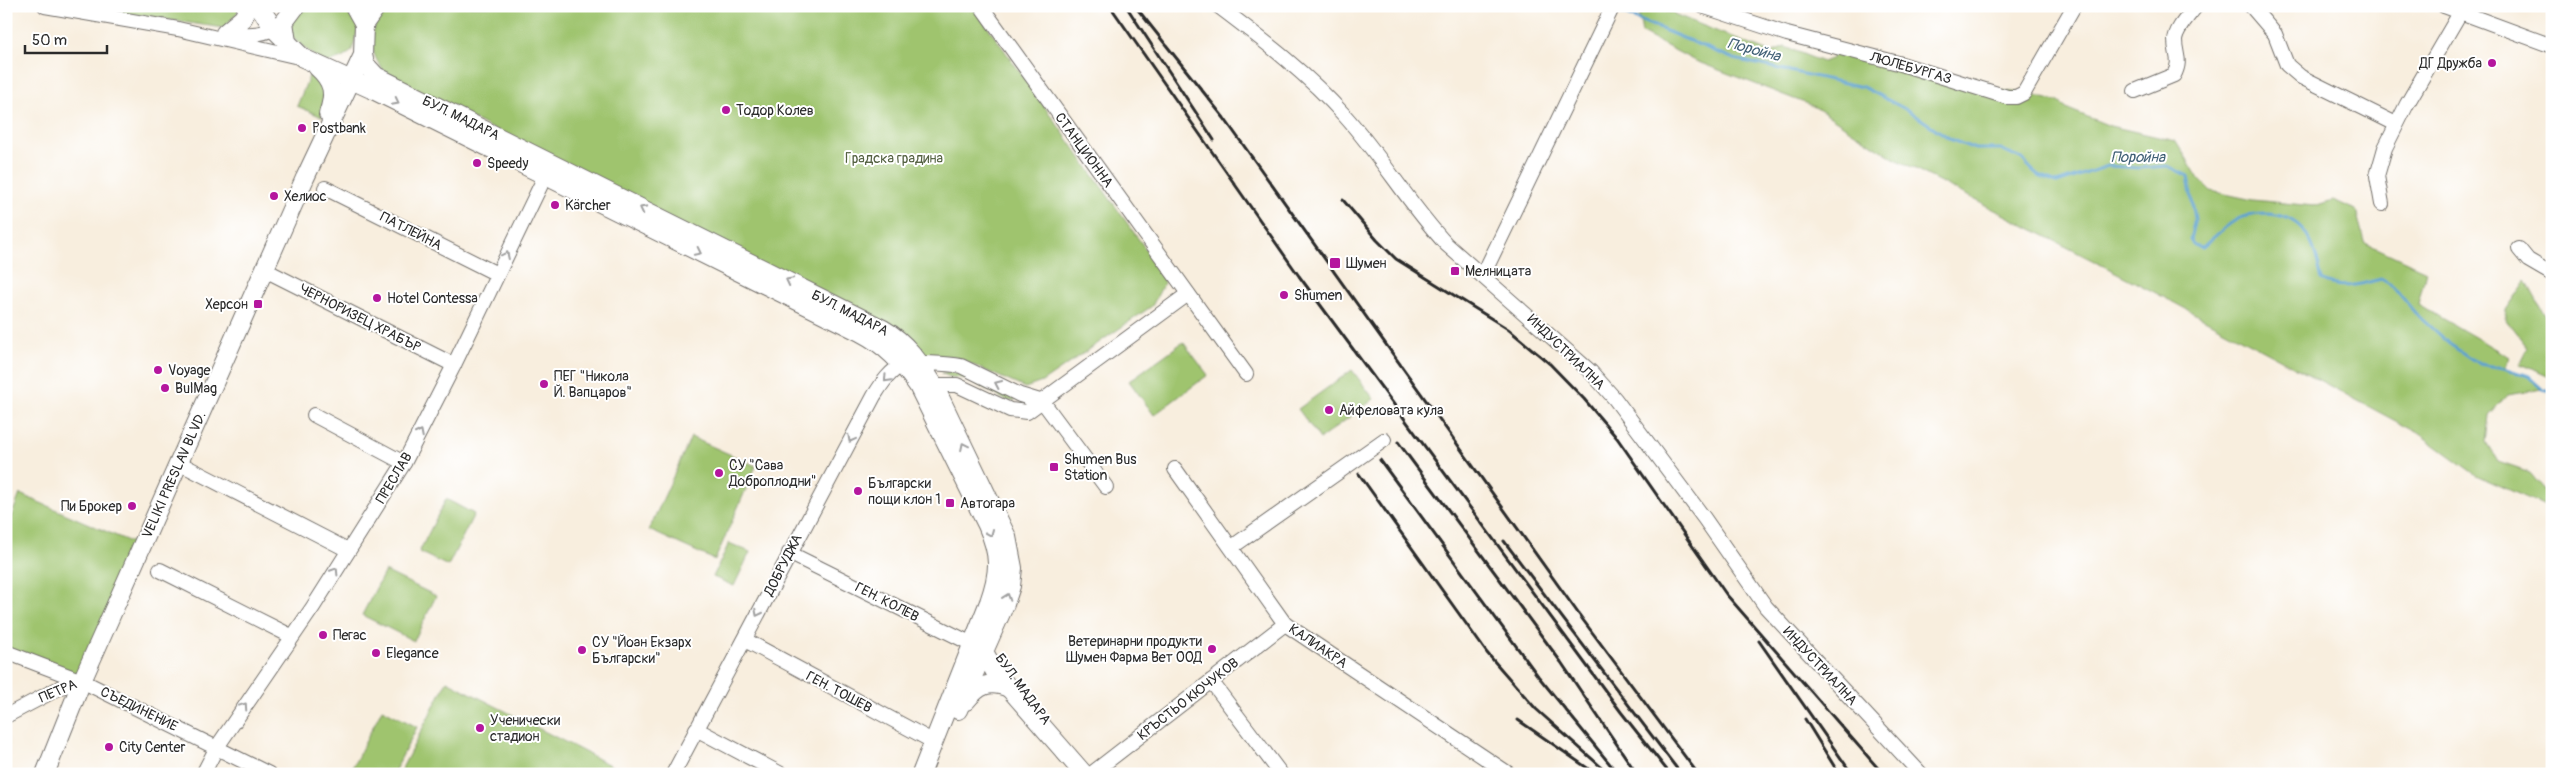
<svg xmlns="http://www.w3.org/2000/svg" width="2558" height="780" viewBox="0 0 2558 780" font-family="Pangolin,sans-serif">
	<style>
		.green { fill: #9fc46e; stroke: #65784c }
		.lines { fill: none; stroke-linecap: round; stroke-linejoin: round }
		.stream { stroke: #5ba1d1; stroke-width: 3 }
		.minor-casing { stroke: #736f6a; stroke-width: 16 }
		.major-casing { stroke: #736f6a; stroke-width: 20 }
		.minor { stroke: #fff; stroke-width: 14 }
		.major { stroke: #fff; stroke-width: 18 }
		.rail { stroke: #2b2b2b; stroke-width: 3 }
		.oneway { stroke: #a0a0a0 }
		.poi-dot { fill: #b5179e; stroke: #fff; stroke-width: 2 }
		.labels { text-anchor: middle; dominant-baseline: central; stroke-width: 4; stroke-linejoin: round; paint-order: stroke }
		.poi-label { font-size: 14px; fill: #2b2b2b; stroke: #fff; text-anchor: start }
		.street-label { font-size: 14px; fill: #2b2b2b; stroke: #fff }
		.park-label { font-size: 14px; fill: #546142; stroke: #fff }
		.water-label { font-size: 15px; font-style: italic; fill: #416076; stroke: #fff }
	</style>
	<rect width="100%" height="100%" fill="#fff"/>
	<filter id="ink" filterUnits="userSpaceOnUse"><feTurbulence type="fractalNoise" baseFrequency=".02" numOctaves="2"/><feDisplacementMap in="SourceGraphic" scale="10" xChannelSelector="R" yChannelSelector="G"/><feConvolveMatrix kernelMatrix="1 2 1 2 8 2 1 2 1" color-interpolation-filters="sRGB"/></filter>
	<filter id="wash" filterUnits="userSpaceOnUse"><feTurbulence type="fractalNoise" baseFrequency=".0096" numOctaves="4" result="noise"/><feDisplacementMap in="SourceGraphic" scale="20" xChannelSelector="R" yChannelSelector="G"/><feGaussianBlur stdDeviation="1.12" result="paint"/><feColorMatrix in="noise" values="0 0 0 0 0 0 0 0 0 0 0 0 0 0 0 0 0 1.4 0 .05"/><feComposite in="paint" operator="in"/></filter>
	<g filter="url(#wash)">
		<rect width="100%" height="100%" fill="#f8eede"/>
		<g class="green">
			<polygon points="71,6 243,6 224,28"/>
			<polygon points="308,6 345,6 359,25 352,51 342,58 330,62 319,60 290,36 292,18"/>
			<path d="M 384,6 L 973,6 L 1162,272 L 1164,283 L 1152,306 L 1042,382 L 1025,388 L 953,356 L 925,356 L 386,73 C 366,52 370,30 384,6 Z"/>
			<polygon points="1648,8 1659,8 1771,53 1785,47 1823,62 1833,58 1833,46 1980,89 2024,93 2059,102 2068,109 2110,126 2176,141 2199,179 2211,191 2253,200 2314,206 2333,200 2356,210 2364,242 2426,271 2418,304 2509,357 2505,368 2529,376 2543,389 2507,395 2489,415 2486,442 2498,462 2530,473 2545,491 2552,509 2476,475 2418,433 2154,292 1892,157 1815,107 1693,60 1642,33 1639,15"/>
			<polygon points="312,69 327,84 322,117 297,106"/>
			<polygon points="2526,281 2552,328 2552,378 2520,364 2528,348 2506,320 2506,310"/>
			<polygon points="1183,342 1208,375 1154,415 1129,381"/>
			<polygon points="1352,370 1374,399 1320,439 1298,409"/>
			<polygon points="949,371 962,372 1014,399 1014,401 1007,401 972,381 963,378 950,377 941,373"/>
			<polygon points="691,437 756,466 715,560 649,530"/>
			<polygon points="20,494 142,547 82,681 6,652 6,597 9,590 6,588 6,530"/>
			<polygon points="446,499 474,514 448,566 419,552"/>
			<polygon points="729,543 750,552 734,586 713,577"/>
			<polygon points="385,571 436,596 414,641 362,615"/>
			<polygon points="447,681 627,774 399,774"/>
			<polygon points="382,709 417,727 393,774 349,774"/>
		</g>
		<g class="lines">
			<path class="stream" d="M 1615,10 L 1734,59 L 1863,87 L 1909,111 L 1952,140 L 1975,149 L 2001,149 L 2022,159 L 2038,176 L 2057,183 L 2108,166 L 2140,168 L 2168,166 L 2188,176 L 2195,219 L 2190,239 L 2193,245 L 2203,247 C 2213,238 2224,227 2236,220 C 2244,215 2256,214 2266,214 C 2307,215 2314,245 2322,280 C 2340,291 2362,284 2381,279 L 2393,286 L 2415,313 L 2448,343 L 2479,364 L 2504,368 L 2529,376 L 2543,389 L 2552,391"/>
		</g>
	</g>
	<g filter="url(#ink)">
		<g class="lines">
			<defs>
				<g id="minor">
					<polyline points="45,6 178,29 303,58"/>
					<polyline points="981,6 1246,374"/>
					<path d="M 1218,6 C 1263,40 1307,73 1345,116 C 1381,156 1409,204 1446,244 L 1591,372 L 1615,399 L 1704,518 L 1766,607 L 1921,774"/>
					<polyline points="1702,6 1787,34 1898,63 2007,97 2016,97 2024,93 2074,6"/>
					<polyline points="2251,6 2275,34 2287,65 2301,77 2396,124"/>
					<polyline points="2444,6 2552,46"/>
					<path d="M 230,33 C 249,35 265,36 281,24"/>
					<path d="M 2135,91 L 2174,75 C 2182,59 2175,56 2175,40 C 2176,28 2189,16 2196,6"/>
					<polyline points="325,188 497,274"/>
					<polyline points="2382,204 2377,176 2385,148 2407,104 2464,6"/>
					<polyline points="2519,249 2528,260 2552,274"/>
					<polyline points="265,270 454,365"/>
					<polyline points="1483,275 1613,6"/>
					<polyline points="926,385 957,385 1010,410 1027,412 1188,294"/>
					<polyline points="1043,402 1106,487"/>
					<polyline points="314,415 404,463"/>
					<polyline points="179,463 348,550"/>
					<polyline points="1175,469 1285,624 1509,774"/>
					<polyline points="1232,547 1384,440"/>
					<polyline points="789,553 972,644 979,651"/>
					<polyline points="160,570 291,636"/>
					<polyline points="745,640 934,742"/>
					<polyline points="6,652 82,681 269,774"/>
					<polyline points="1211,681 1281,774"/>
					<polyline points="6,716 61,687 82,681"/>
					<polyline points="696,729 781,774"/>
					<polyline points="203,774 217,747 313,607 404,463 454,365 549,168"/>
					<path d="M 673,774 L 874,396 C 881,385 890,370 903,365 C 911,361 951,364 961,366 L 1020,395 L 1043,402"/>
					<polyline points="1091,774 1285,624"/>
				</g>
				<g id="major">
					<path d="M 259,6 L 274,29 L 303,58 L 371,89 L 860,332 C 885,345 902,362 918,386 L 987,525 C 1000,555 1000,571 989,602 L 921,774"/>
					<polyline points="364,24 377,6"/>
					<polyline points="225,33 243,18 249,6"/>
					<polyline points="287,42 284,22 296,6"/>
					<path d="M 363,55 L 365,64 L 376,76 L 883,329 C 906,342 920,363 934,385 L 1007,537 L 1013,568 L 1011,586 L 1005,604 L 958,710"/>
					<path d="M 317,67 C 334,82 335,94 328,114"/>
					<polyline points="981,646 995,672 1084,774"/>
					<path d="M 966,701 C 979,685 989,680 1009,688"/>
					<polyline points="45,774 82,681 305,178 363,55 364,24 354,6"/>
				</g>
			</defs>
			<use href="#minor" class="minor-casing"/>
			<use href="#major" class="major-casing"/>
			<use href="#minor" class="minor"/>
			<use href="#major" class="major"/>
			<g class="rail">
				<polyline points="1110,6 1299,276 1621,712 1670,774"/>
				<polyline points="1126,6 1214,140"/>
				<polyline points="1135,6 1224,118 1583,620 1698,774"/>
				<polyline points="1343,200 1377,240 1396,259 1508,329 1550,364 1584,399 1617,438 1726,594 1883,774"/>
				<polyline points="1398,442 1561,662 1637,774"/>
				<polyline points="1380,460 1538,676 1618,774"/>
				<polyline points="1359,474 1487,653 1536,709 1609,774"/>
				<polyline points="1504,541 1681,774"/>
				<polyline points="1759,641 1852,774"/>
				<polyline points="1805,719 1839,774"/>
				<polyline points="1518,720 1596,774"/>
			</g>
		</g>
		<defs><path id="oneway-chevron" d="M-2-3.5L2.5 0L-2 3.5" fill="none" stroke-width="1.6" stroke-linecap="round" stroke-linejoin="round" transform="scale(1.25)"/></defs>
		<g class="oneway">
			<use href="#oneway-chevron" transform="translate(396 102) rotate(27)"/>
			<use href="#oneway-chevron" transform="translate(643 209) rotate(-153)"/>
			<use href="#oneway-chevron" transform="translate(698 252) rotate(26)"/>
			<use href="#oneway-chevron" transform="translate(506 255) rotate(-64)"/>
			<use href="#oneway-chevron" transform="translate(789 281) rotate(-153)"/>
			<use href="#oneway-chevron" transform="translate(887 379) rotate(133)"/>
			<use href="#oneway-chevron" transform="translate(998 384) rotate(-155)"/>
			<use href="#oneway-chevron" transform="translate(420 433) rotate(-63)"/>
			<use href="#oneway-chevron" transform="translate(851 439) rotate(118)"/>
			<use href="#oneway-chevron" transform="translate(964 446) rotate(-116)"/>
			<use href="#oneway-chevron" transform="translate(990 533) rotate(67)"/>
			<use href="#oneway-chevron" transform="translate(335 571) rotate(-58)"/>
			<use href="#oneway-chevron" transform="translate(1007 597) rotate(-71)"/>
			<use href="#oneway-chevron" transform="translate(758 613) rotate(117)"/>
			<use href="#oneway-chevron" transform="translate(244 706) rotate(-56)"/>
		</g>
	</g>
	<g class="poi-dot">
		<circle cx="2492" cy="63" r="5"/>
		<circle cx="726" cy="110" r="5"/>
		<circle cx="302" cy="128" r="5"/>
		<circle cx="477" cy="163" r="5"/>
		<circle cx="274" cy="196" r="5"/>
		<circle cx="555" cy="205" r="5"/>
		<rect x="1329" y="257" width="12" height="12" rx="2.5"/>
		<rect x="1450" y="266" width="10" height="10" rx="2.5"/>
		<circle cx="1284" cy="295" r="5"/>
		<circle cx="377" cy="298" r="5"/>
		<rect x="253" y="299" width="10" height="10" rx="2.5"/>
		<circle cx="158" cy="370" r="5"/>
		<circle cx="544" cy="384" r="5"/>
		<circle cx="165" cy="388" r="5"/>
		<circle cx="1329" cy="410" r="5"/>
		<rect x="1049" y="462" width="10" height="10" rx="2.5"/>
		<circle cx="719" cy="473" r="5"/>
		<circle cx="858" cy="491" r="5"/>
		<rect x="945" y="498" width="10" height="10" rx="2.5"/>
		<circle cx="132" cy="506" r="5"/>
		<circle cx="323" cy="635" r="5"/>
		<circle cx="1212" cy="649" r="5"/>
		<circle cx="582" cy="650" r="5"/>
		<circle cx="376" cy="653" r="5"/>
		<circle cx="480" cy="728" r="5"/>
		<circle cx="109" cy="747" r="5"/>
	</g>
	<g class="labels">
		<g class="poi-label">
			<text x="2482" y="63" text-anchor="end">ДГ Дружба</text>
			<text x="736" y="110">Тодор Колев</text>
			<text x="312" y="128">Postbank</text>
			<text x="487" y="163">Speedy</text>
			<text x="284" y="196">Хелиос</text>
			<text x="565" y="205">Kärcher</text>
			<text x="1346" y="263">Шумен</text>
			<text x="1465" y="271">Мелницата</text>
			<text x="1294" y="295">Shumen</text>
			<text x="387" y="298">Hotel Contessa</text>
			<text x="248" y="304" text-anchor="end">Херсон</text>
			<text x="168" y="370">Voyage</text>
			<text x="554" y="376">ПЕГ "Никола<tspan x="554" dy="16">Й. Вапцаров"</tspan></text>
			<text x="175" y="388">BulMag</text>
			<text x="1339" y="410">Айфеловата кула</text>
			<text x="1064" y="459">Shumen Bus<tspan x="1064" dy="16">Station</tspan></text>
			<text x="729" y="465">СУ "Сава<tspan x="729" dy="16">Доброплодни"</tspan></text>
			<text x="868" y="483">Български<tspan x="868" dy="16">пощи клон 1</tspan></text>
			<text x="960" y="503">Автогара</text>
			<text x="122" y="506" text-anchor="end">Пи Брокер</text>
			<text x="333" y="635">Пегас</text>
			<text x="1202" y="641" text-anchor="end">Ветеринарни продукти<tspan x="1202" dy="16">Шумен Фарма Вет ООД</tspan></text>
			<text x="592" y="642">СУ "Йоан Екзарх<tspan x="592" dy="16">Български"</tspan></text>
			<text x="386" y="653">Elegance</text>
			<text x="490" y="720">Ученически<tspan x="490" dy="16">стадион</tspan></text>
			<text x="119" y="747">City Center</text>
		</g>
		<g class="street-label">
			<text transform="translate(1911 68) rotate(16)">ЛЮЛЕБУРГАЗ</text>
			<text transform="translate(461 118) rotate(26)">БУЛ. МАДАРА</text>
			<text transform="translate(1084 150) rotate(54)">СТАНЦИОННА</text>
			<text transform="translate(411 231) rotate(27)">ПАТЛЕЙНА</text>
			<text transform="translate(850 313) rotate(27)">БУЛ. МАДАРА</text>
			<text transform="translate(360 318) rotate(27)">ЧЕРНОРИЗЕЦ ХРАБЪР</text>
			<text transform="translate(1566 352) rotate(44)">ИНДУСТРИАЛНА</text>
			<text transform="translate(174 475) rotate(-66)">VELIKI PRESLAV BLVD.</text>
			<text transform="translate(394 478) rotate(-59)">ПРЕСЛАВ</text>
			<text transform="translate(783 565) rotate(-63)">ДОБРУДЖА</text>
			<text transform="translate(887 602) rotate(27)">ГЕН. КОЛЕВ</text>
			<text transform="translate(1318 646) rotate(34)">КАЛИАКРА</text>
			<text transform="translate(1820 666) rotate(47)">ИНДУСТРИАЛНА</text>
			<text transform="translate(1023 689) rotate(54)">БУЛ. МАДАРА</text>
			<text transform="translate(58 691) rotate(-23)">ПЕТРА</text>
			<text transform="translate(839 692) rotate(28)">ГЕН. ТОШЕВ</text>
			<text transform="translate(1188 699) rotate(-38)">КРЪСТЬО КЮЧУКОВ</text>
			<text transform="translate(139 709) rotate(26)">СЪЕДИНЕНИЕ</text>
		</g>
		<g class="park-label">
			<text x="894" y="158">Градска градина</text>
		</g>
		<g class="water-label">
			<text transform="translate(1754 50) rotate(15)">Поройна</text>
			<text x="2138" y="157">Поройна</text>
		</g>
	</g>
	<rect width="2558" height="780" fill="none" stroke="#fff" stroke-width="25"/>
	<path d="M25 45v8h82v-8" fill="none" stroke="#2b2b2b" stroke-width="2.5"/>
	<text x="32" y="45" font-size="15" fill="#2b2b2b" stroke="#ffffff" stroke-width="4" paint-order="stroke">50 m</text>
</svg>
